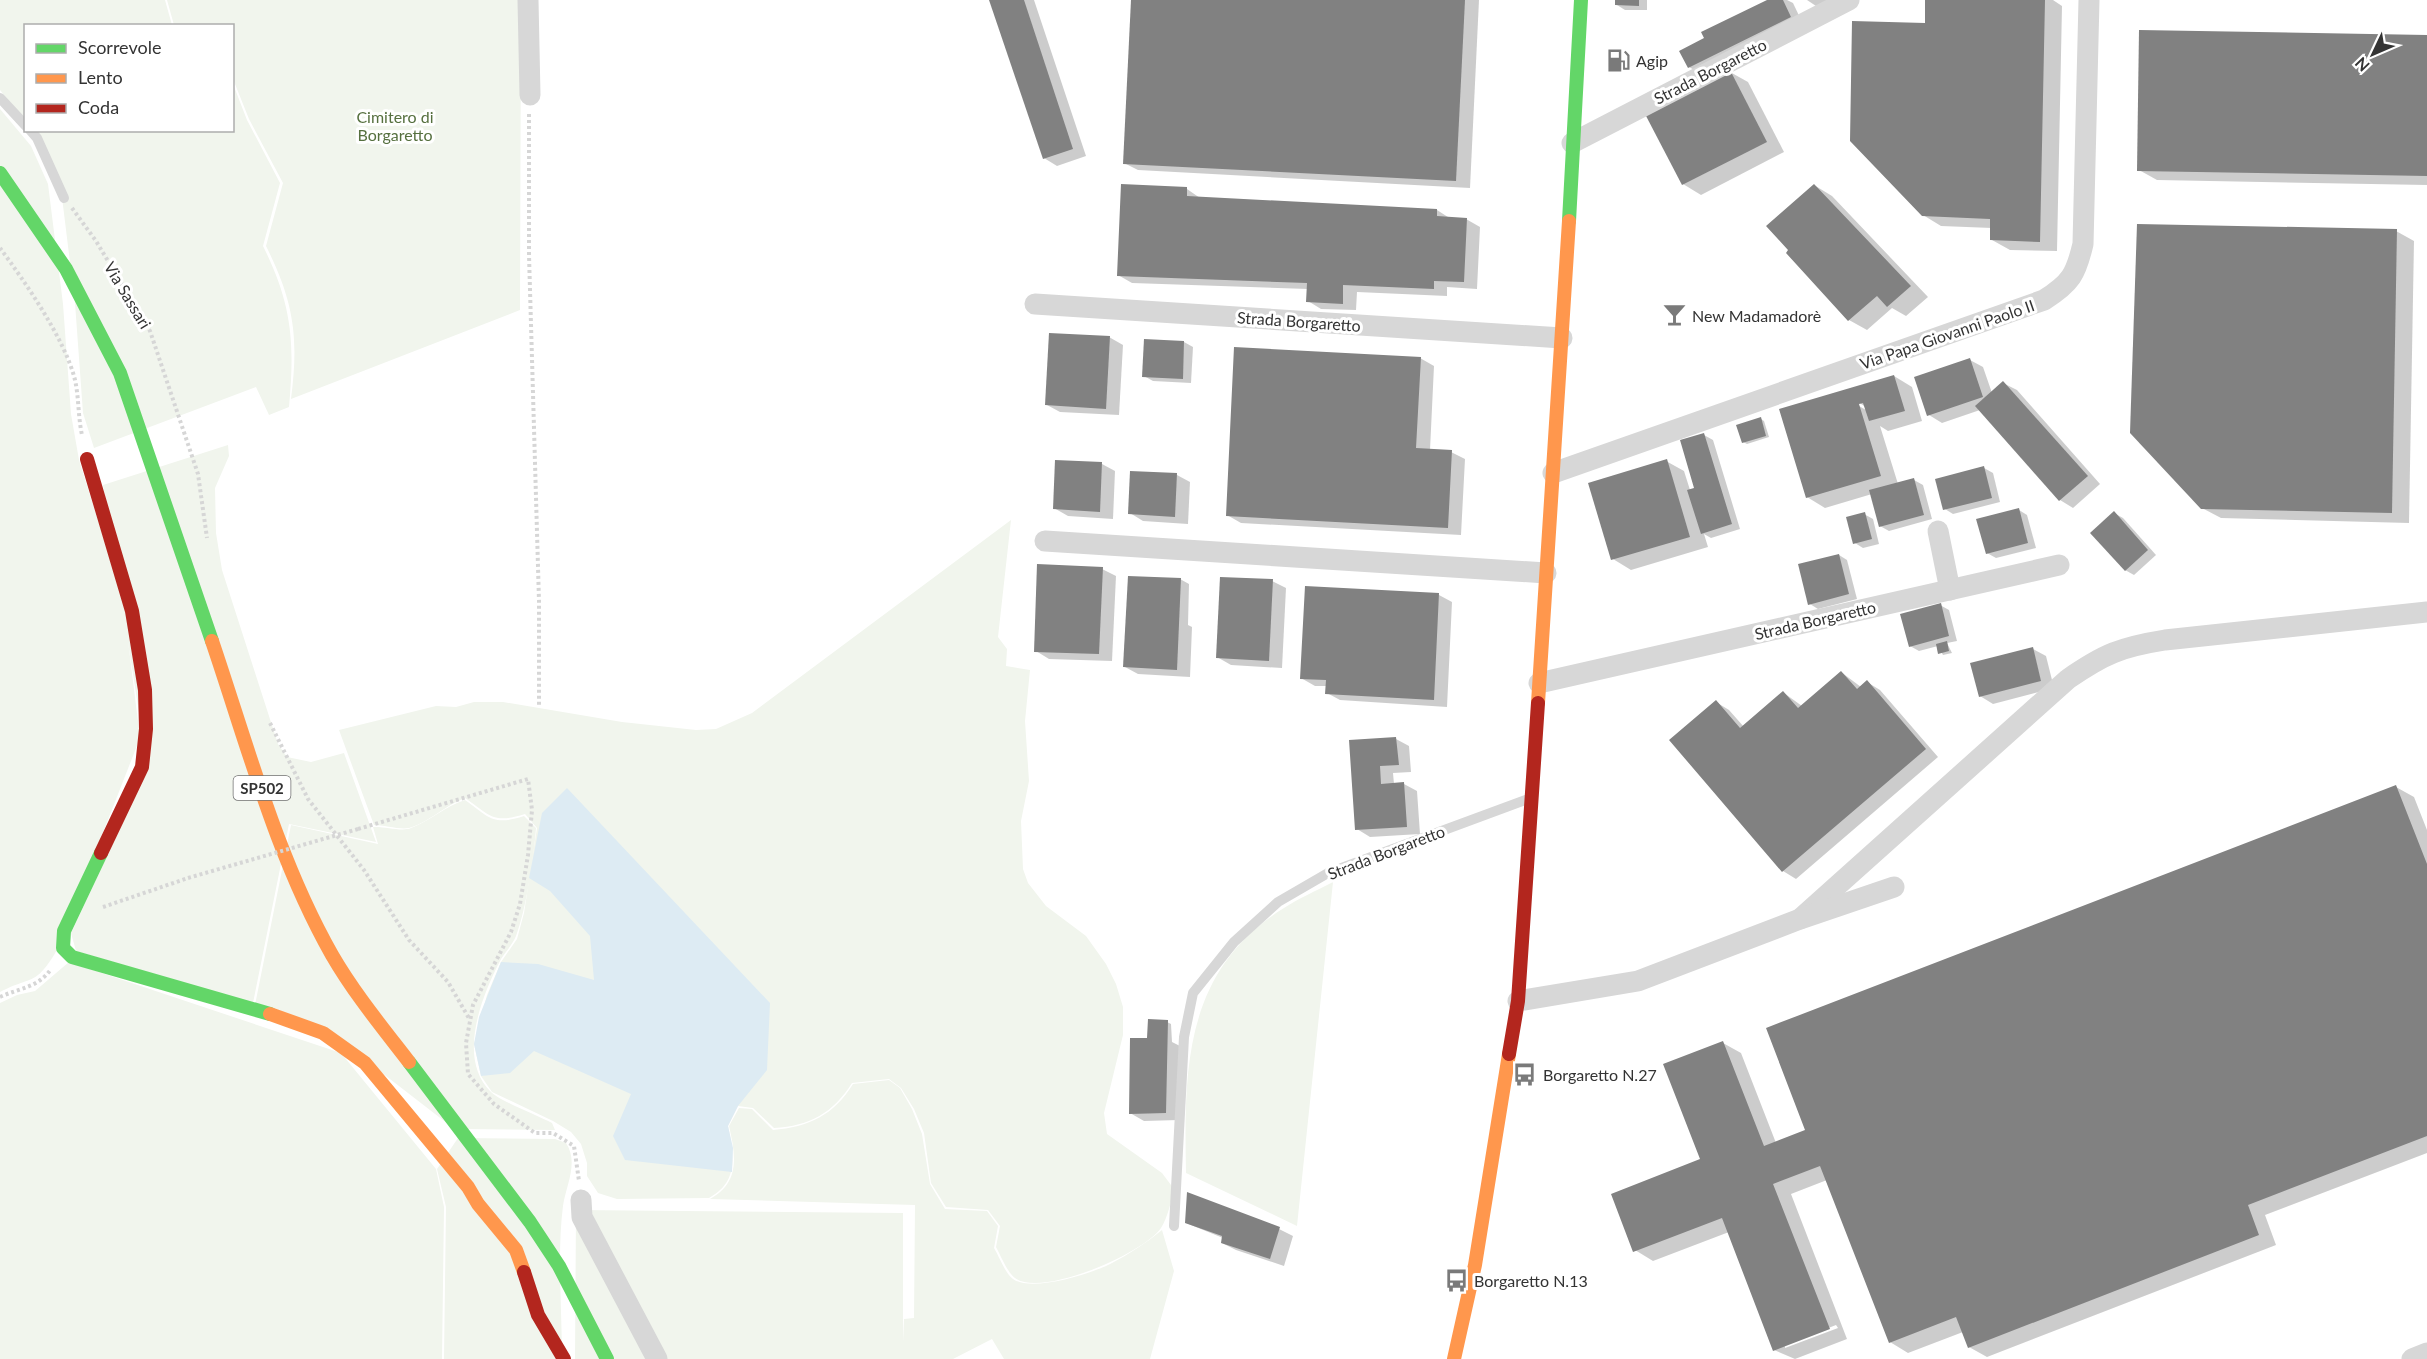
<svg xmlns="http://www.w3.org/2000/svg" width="2427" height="1359" viewBox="0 0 2427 1359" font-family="Lato,sans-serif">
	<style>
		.green { fill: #f1f5ed }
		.water { fill: #ddebf3 }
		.shadow { fill: #0003; fill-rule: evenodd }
		.building { fill: #818181 }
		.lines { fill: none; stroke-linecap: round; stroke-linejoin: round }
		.path { stroke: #d6d6d6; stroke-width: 4; stroke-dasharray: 3 3; stroke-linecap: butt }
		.lane { stroke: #d7d7d7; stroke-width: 10 }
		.street { stroke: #d7d7d7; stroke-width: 21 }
		.fast { stroke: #63d668; stroke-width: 14 }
		.slow { stroke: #ff974d; stroke-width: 14 }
		.jam { stroke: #b3261e; stroke-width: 14 }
		.path-bridge { stroke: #d6d6d6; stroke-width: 4; stroke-dasharray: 3 3; stroke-linecap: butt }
		.labels { text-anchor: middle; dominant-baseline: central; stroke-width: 6; stroke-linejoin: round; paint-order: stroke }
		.shield { fill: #fff; stroke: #707070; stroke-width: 1.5 }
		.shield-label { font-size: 15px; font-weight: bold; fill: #333 }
		.poi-label { font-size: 16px; fill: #333; stroke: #fff; text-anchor: start }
		.street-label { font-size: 16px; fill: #333; stroke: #fff }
		.park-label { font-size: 16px; fill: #56703f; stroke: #fff }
	</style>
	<rect width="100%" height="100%" fill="#fff"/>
	<g class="green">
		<polygon points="0,0 165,0 172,25 26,26 25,120 0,90"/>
		<path d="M 167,0 L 521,0 L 520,310 L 291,399 C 299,337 294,302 266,246 L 283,183 L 249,119 L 233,79 L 232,26 L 174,25 Z"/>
		<path d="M 233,84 L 247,120 L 280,183 L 263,246 C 292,304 295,343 289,407 L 269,415 L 256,387 L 94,448 L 83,413 L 75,303 L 60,181 L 34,131 L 232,130 Z"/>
		<path d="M 0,109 L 31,146 L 48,184 L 63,304 L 71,414 L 79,460 L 123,600 L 140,738 L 57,950 C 35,987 33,975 0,992 Z"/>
		<polygon points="228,445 229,456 215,488 216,533 222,570 278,744 287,757 311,762 344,753 376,842 289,824 253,1003 76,951 71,933 148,769 103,485"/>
		<path d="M 1011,520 L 998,637 L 1007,649 L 1006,666 L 1030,670 L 1025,721 L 1029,781 L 1021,821 L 1023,869 L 1028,883 L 1046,906 L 1086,936 L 1106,964 L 1116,984 L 1123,1007 L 1123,1035 L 1104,1113 L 1107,1134 L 1162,1173 L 1174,1189 C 1171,1201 1168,1217 1161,1228 C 1144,1253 1042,1298 1015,1278 C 1007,1272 1001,1256 996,1247 L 1000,1226 L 988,1210 L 946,1207 L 931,1183 L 924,1133 L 914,1109 L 901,1088 L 889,1079 L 852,1083 C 833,1113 810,1126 774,1128 L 753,1108 L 738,1106 L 728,1126 C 734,1155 739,1182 709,1198 L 617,1199 L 598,1193 L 587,1176 L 587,1163 L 581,1144 L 571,1132 L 553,1121 L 492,1092 L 481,1076 L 474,1044 L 487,995 L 501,962 L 517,939 L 524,913 L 537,828 L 525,814 C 493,824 491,816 465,798 C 446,805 426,824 409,828 C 400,830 384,825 374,825 L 339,730 L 436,706 L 456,707 L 474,702 L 503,702 L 622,722 L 696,730 L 716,729 L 752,713 Z"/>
		<path d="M 465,800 C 490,818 493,826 524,816 L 536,828 C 534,857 526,910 516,936 C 512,946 503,954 499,963 C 481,998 457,1059 491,1092 C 500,1101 539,1116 552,1123 L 555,1130 L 460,1129 L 448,1124 L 346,1045 L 255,1005 L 291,825 L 378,844 L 373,827 C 384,826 402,832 411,828 C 430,821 445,806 465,800 Z"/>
		<path d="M 1333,882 L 1297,1226 L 1186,1173 C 1184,1068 1184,970 1284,908 C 1299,898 1316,891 1333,882 Z"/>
		<polygon points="69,962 341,1053 436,1169 444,1207 442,1359 0,1359 0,1003 17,995 35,991"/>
		<path d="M 889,1080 L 900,1088 L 912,1109 L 922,1134 L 930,1184 L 945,1209 L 987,1211 L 998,1226 L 994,1248 C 999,1256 1005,1273 1013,1279 C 1031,1293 1094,1273 1112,1263 C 1129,1254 1146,1243 1162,1230 L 1174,1271 L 1150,1359 L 1004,1359 L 992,1339 L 953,1359 L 575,1359 L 576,1210 L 903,1213 L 903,1342 L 904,1319 L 914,1318 L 915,1205 L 710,1199 C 740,1183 736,1156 729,1126 L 739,1108 L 752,1109 L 773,1130 C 809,1127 834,1115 853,1084 Z"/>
		<path d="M 458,1138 L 555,1139 L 566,1143 C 579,1163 566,1185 563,1206 C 557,1251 562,1312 562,1359 L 444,1359 L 446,1207 L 437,1169 Z"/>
	</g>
	<polygon class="water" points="567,788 770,1003 767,1070 738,1106 728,1126 733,1148 732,1172 625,1160 613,1136 631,1094 534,1051 510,1073 481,1076 474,1044 479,1017 501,962 538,964 594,980 590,936 550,891 529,878 542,813"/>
	<g class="shadow">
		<polygon points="991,0 1034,0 1086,156 1057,166 1044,158"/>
		<polygon points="1132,0 1479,0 1470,188 1138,170 1124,163"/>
		<polygon points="1617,0 1647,0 1647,10 1625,10 1617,5"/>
		<polygon points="1770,0 1787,0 1793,3 1803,24 1698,72 1689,67 1708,42"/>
		<polygon points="1807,0 1828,0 1816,6"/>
		<polygon points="1927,0 2053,0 2062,6 2057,251 2010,250 1992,240 1992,228 1941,226 1923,215"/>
		<polygon points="2427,37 2427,185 2157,180 2139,170"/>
		<polygon points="1730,72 1748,82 1784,152 1701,195 1683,184"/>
		<polygon points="1814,185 1832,196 1928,297 1906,316 1892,308 1867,330 1849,320 1788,253"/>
		<polygon points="1187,189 1200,198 1437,210 1451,219 1466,219 1480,227 1477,289 1447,287 1447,296 1357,292 1356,310 1321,309 1308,301 1308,289 1132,283 1118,275"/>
		<polygon points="2396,231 2414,241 2409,523 2221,518 2202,508"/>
		<polygon points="1109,337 1123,345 1119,415 1060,412 1047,405"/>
		<polygon points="1146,340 1184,342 1193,347 1191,383 1153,381 1144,376"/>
		<polygon points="1420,358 1434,366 1430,450 1451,452 1465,459 1461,535 1241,523 1227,515"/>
		<polygon points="1970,360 1983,367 1992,393 2003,383 2017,390 2100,484 2073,508 2060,500 1980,410 1942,423 1929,415"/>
		<path d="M 1894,376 L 1912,387 L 1922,421 L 1888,431 L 1880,426 L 1898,484 L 1914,480 L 1923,485 L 1932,519 L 1889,531 L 1880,526 L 1872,494 L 1825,508 L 1807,497 L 1781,410 ZM 1853,399 L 1866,407 L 1866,410 L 1852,402 Z"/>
		<polygon points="1761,419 1764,421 1769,437 1747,444 1743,442"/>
		<polygon points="1704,435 1713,440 1740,529 1711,538 1704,534 1708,547 1631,570 1613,559 1666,461 1684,471 1690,490 1696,489"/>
		<polygon points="1056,461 1102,464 1115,471 1113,519 1068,516 1054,508"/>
		<polygon points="1984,468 1993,473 2000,502 1953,514 1945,509"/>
		<polygon points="1177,475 1190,482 1188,524 1143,521 1130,513"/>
		<polygon points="2019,510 2027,515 2036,548 1996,558 1987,553"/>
		<polygon points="2114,513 2123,518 2156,555 2134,575 2125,570"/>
		<polygon points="1864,514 1873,519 1879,544 1863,548 1855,543"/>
		<polygon points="1839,555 1847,560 1857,599 1818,609 1810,604"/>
		<polygon points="1102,569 1116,576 1112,661 1049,659 1036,651"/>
		<polygon points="1180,579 1189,584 1188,625 1192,627 1190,677 1138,674 1125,667"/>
		<polygon points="1272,581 1286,588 1282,668 1231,665 1217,657"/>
		<polygon points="1306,587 1439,595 1452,602 1447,707 1340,700 1327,693 1327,686 1315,686 1301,678"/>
		<polygon points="1940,605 1949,610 1957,641 1947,643 1952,653 1943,655 1938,646 1919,651 1910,646"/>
		<polygon points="2033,649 2046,656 2054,688 1993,704 1980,696"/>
		<polygon points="1841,672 1861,687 1867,682 1880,690 1938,757 1796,879 1783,871 1716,702 1729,710 1744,727 1784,693 1802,706"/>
		<polygon points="1396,739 1409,746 1411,772 1393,773 1394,784 1404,784 1417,791 1420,834 1370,837 1357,829 1350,742"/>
		<path d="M 2396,787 L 2414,797 L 2427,830 L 2427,1153 L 2265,1215 L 2276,1245 L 1987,1357 L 1969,1347 L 1963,1332 L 1908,1353 L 1890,1342 L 1827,1180 L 1791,1194 L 1847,1339 L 1795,1359 L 1774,1350 L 1729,1232 L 1653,1261 L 1635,1250 L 1702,1160 L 1723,1043 L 1741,1053 L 1776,1143 L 1807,1131 ZM 1836,1325 L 1838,1328 L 1785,1348 L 1785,1345 Z"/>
		<polygon points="1167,1022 1171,1024 1172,1042 1182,1047 1179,1120 1144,1121 1130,1113 1153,1040"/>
		<polygon points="1186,1223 1279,1229 1293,1236 1284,1266 1236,1250 1222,1243 1223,1238"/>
	</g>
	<g class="building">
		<polygon points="989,0 1024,0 1073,149 1043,159"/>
		<polygon points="1131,0 1465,0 1456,181 1123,164"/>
		<polygon points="1615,0 1639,0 1639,6 1615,5"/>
		<polygon points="1767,0 1783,0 1791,17 1688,68 1679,51 1704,38 1701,32"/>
		<polygon points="1925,0 2045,0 2040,242 1990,240 1990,219 1922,216 1850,141 1852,21 1925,23"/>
		<polygon points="2139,30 2427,35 2427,176 2137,171"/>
		<polygon points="1730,70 1767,142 1682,185 1645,114"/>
		<polygon points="1121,184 1187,187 1187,196 1437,209 1437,216 1467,218 1464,282 1434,281 1434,289 1343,285 1343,304 1306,302 1307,283 1117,276"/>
		<polygon points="1814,184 1911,286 1887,307 1877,296 1848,321 1786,253 1788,250 1766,226"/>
		<polygon points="2137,224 2397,229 2392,513 2201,509 2130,433"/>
		<polygon points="1049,333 1110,336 1106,409 1045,405"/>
		<polygon points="1144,339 1184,341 1183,379 1142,377"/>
		<polygon points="1234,347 1421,357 1416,448 1452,450 1448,528 1226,516"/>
		<polygon points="1970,358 1983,397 1927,416 1914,377"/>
		<polygon points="1894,375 1905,411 1869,421 1863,403 1859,404 1881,476 1806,498 1779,409"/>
		<polygon points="2003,381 2088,476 2059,501 1975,406"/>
		<polygon points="1761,417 1766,436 1742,443 1736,425"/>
		<polygon points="1704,433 1732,524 1701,534 1687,490 1694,488 1680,440"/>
		<polygon points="1667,459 1690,537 1611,560 1588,483"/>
		<polygon points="1055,460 1102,462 1100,512 1053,509"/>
		<polygon points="1984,466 1992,498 1943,510 1935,479"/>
		<polygon points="1130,471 1177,473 1175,517 1128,514"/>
		<polygon points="1914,478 1924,515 1879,527 1869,490"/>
		<polygon points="2019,508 2028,543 1986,554 1976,519"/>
		<polygon points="2114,511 2148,550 2125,571 2090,533"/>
		<polygon points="1865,512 1872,539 1853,544 1846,517"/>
		<polygon points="1839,554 1849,594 1808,605 1798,564"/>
		<polygon points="1037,564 1103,567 1099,654 1034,652"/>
		<polygon points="1128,576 1181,578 1177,670 1123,667"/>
		<polygon points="1220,577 1273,579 1269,661 1216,658"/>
		<polygon points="1305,586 1439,593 1434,700 1325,694 1326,680 1300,679"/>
		<polygon points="1941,603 1949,636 1909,647 1900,614"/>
		<polygon points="1947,641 1949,651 1938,654 1936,644"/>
		<polygon points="2033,647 2041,681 1979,697 1970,663"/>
		<polygon points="1841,671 1857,689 1867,680 1926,749 1782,872 1669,740 1716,700 1740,728 1783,691 1798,708"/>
		<polygon points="1396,737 1399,765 1380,766 1381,784 1404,782 1407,827 1355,830 1349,740"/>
		<polygon points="2396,785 2427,864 2427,1136 2248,1205 2259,1235 1968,1348 1956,1317 1889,1343 1820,1166 1773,1184 1830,1329 1773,1351 1722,1218 1633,1252 1611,1194 1700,1159 1663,1064 1723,1041 1764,1146 1805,1130 1766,1028"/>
		<polygon points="1148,1019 1168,1020 1166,1113 1129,1114 1130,1038 1147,1038"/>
		<polygon points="1187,1192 1280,1227 1270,1259 1221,1243 1222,1236 1185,1223"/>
	</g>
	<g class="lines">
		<g class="path">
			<polyline points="529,114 529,255 539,601 539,707"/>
			<polyline points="72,208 96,241 150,331 198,474 207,538"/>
			<path d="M 0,248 C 25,282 65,339 75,380 C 79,398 78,417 82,435"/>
			<polyline points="270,723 308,799 364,870 409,940 448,982 470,1020"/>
			<polyline points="358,829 528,779 532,810 528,855 520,904 511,932 473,1005 466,1043 468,1074 494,1104 535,1133 553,1133 574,1146 579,1181"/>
			<polyline points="103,907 188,878"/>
			<path d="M 0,997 C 19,988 38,988 51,969"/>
		</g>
		<g class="lane">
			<polyline points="0,98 26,126"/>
			<polyline points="30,130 37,138 64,198"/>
			<polyline points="1174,1226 1184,1037 1193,993 1234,942 1278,902 1328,873 1528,799"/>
		</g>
		<g class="street">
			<polyline points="528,0 530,95"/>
			<polyline points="1572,143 1849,0"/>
			<polyline points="1035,304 1562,338"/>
			<path d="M 1553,473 L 2044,300 C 2071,283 2076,274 2083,244 L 2089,0"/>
			<polyline points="1938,531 1950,590"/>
			<polyline points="1045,541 1546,573"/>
			<polyline points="1539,683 2059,565"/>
			<path d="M 1800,919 L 2068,679 C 2104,654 2121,647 2165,640 L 2427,612"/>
			<polyline points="1518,1001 1638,981 1800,919 1894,887"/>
			<polyline points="581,1200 582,1217 657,1359"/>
			<polyline points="2412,1359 2427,1353"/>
		</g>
		<g class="fast">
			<polyline points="0,173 66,269 120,373 212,641"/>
			<polyline points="1569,221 1581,0"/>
			<polyline points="101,853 64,931 63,948 72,957 270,1014"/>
			<polyline points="409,1062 530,1222 559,1266 607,1359"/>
		</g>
		<g class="slow">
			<path d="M 212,641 C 248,747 277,858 332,955 C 354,993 382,1027 409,1062"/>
			<polyline points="1538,703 1569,221"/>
			<polyline points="270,1014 323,1033 365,1063 468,1187 478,1204 516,1250 524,1272"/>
			<polyline points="1454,1359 1475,1265 1509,1054"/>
		</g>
		<g class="jam">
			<polyline points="87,459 132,611 145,690 146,729 142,767 101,853"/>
			<polyline points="1509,1054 1518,1001 1538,703"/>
			<polyline points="524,1272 538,1315 564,1359"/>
		</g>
		<polyline class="path-bridge" points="188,878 358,829"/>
	</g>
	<defs>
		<symbol id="fuel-bare" viewBox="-9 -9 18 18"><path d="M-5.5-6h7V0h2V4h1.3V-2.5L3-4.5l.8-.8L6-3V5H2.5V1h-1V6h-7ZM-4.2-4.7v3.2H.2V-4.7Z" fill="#7a7a7a" stroke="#fff" stroke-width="2.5" paint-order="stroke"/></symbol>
		<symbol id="bar-bare" viewBox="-9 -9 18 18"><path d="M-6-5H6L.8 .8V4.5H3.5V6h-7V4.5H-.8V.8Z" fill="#7a7a7a" stroke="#fff" stroke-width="2.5" paint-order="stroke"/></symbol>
		<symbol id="bus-bare" viewBox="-9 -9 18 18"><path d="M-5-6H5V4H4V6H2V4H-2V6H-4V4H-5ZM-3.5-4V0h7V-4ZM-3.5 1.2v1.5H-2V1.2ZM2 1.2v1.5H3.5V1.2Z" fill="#7a7a7a" stroke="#fff" stroke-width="2.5" paint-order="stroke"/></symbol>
	</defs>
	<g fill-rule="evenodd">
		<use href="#fuel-bare" x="1602" y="44" width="33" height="33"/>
		<use href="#bar-bare" x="1658" y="298" width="33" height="33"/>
		<use href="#bus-bare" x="1508" y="1058" width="33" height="33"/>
		<use href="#bus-bare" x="1440" y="1264" width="33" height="33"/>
	</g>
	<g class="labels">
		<rect class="shield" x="233.5" y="776" width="57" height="24" rx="4.5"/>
		<g class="shield-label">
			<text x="262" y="788">SP502</text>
		</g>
		<g class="poi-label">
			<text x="1636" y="60">Agip</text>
			<text x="1692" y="315">New Madamadorè</text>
			<text x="1543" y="1074">Borgaretto N.27</text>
			<text x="1474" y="1280">Borgaretto N.13</text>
		</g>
		<g class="street-label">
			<text transform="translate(1710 71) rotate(-27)">Strada Borgaretto</text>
			<text transform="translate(128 295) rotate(59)">Via Sassari</text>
			<text transform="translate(1299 321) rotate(4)">Strada Borgaretto</text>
			<text transform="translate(1947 334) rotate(-19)">Via Papa Giovanni Paolo II</text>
			<text transform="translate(1815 620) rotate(-13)">Strada Borgaretto</text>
			<text transform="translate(1386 852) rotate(-21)">Strada Borgaretto</text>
		</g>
		<g class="park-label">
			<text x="395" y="116">Cimitero di<tspan x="395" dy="18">Borgaretto</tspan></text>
		</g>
	</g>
	<rect x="24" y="24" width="210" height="108" fill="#ffffff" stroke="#adadad" stroke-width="1.5"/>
	<rect x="36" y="44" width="30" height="9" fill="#63d668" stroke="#adadad" stroke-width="1.5"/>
	<text x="78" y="54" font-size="18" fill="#333333">Scorrevole</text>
	<rect x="36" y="74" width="30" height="9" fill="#ff974d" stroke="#adadad" stroke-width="1.5"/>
	<text x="78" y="84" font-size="18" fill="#333333">Lento</text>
	<rect x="36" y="104" width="30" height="9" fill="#b3261e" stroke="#adadad" stroke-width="1.5"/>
	<text x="78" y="114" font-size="18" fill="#333333">Coda</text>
	<g transform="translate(2373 54) rotate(226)" stroke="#ffffff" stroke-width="4.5" paint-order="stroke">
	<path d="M0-4.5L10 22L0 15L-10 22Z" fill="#333333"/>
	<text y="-9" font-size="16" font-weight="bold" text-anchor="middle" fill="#333333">N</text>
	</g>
</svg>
